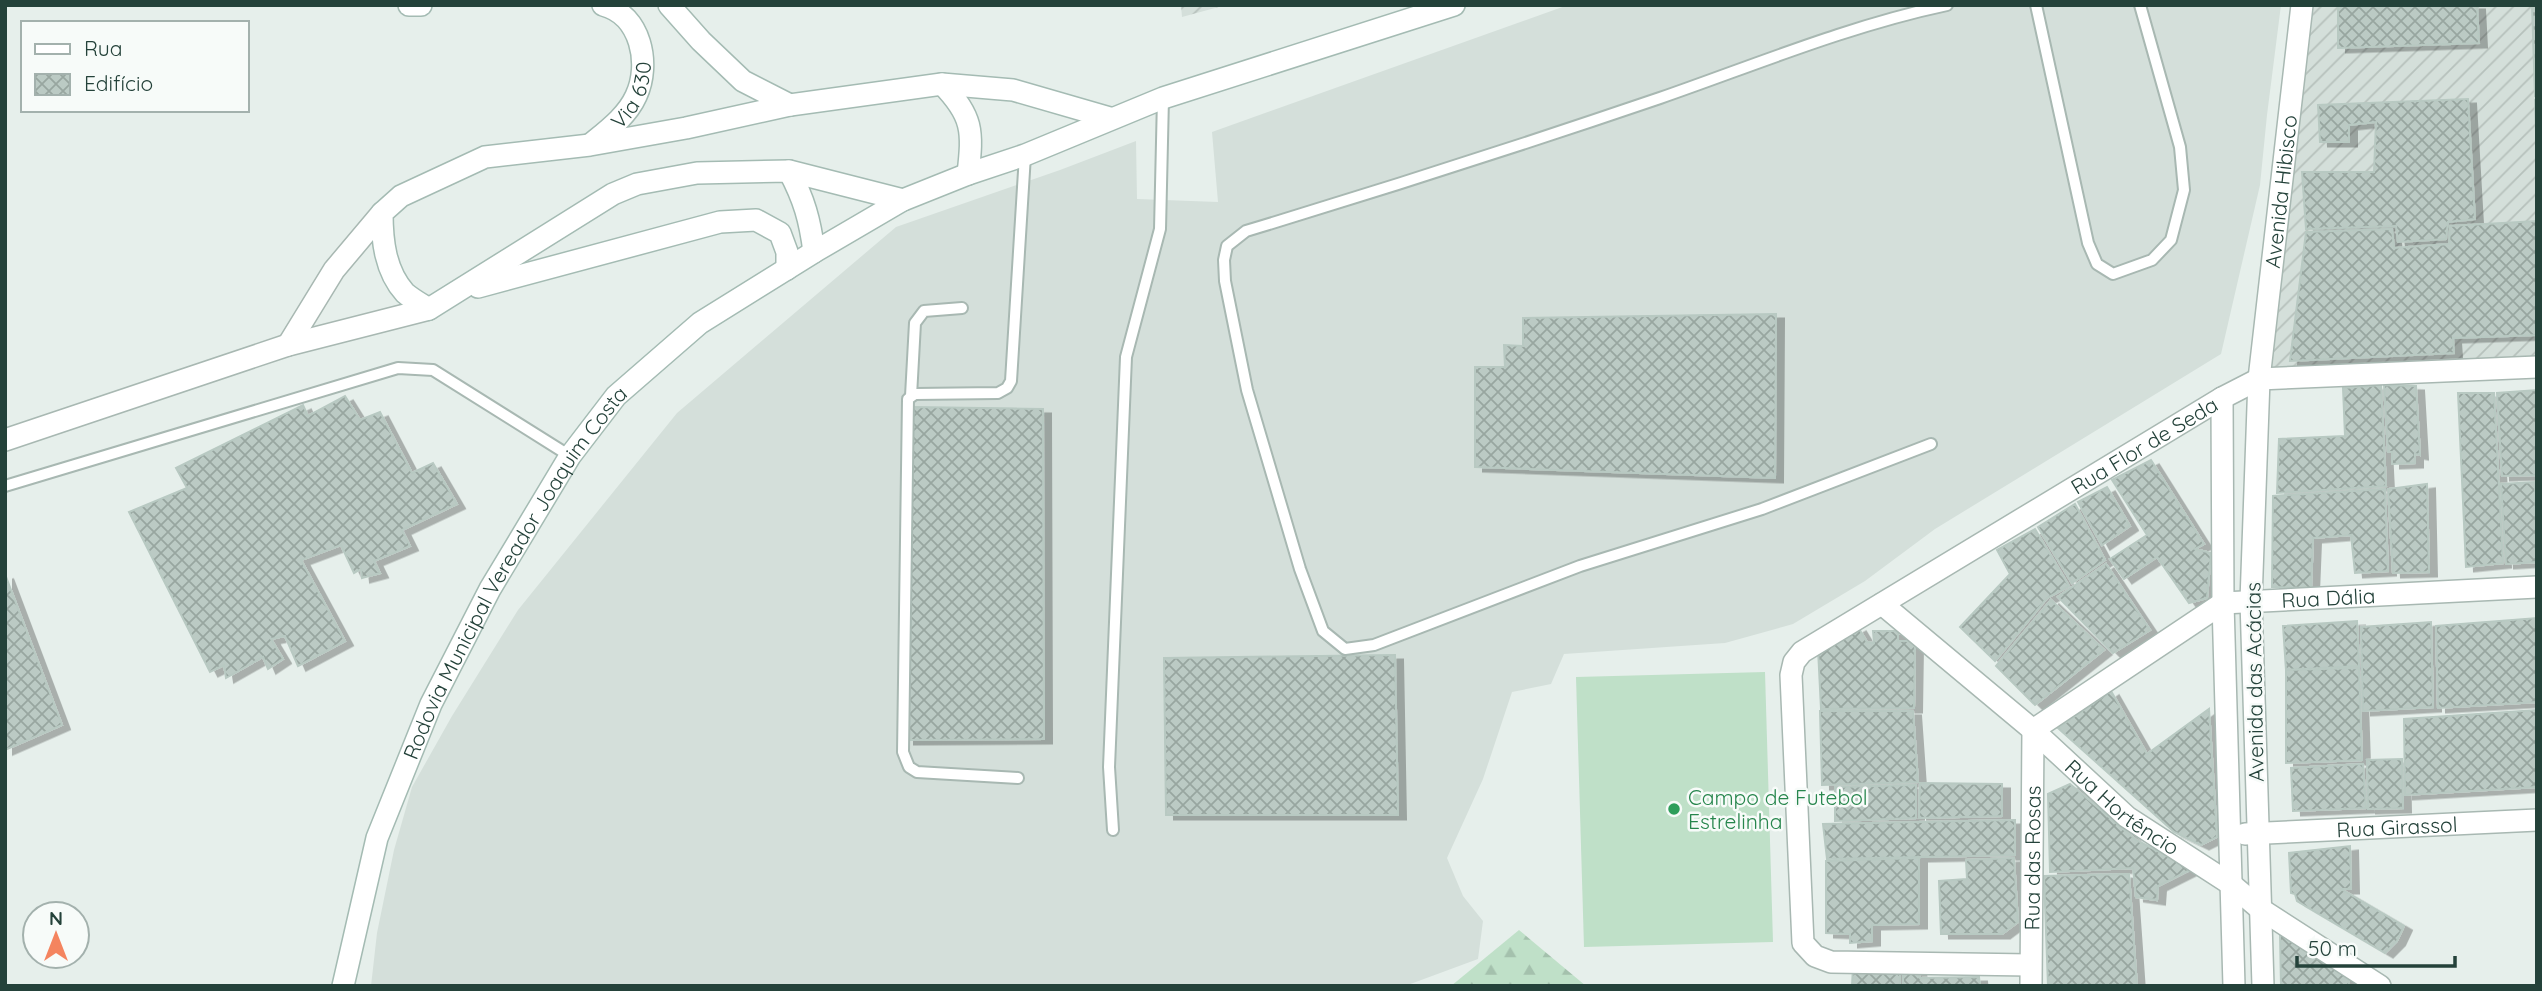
<svg xmlns="http://www.w3.org/2000/svg" width="2542" height="991" viewBox="0 0 2542 991" font-family="Quicksand,sans-serif">
	<style>
		.built { fill: #d4dfda }
		.industrial { fill: url(#industrial-furrows) }
		.forest { fill: url(#forest-firs) }
		.garden { fill: #bfe0c8 }
		.building { fill: url(#building-cross-hatch); stroke: #b8c9c2; stroke-width: 2; filter: url(#shadow) }
		.lines { fill: none; stroke-linecap: round; stroke-linejoin: round }
		.service-casing { stroke: #a8b8b2; stroke-width: 14 }
		.minor-casing { stroke: #a8b8b2; stroke-width: 24 }
		.tertiary-casing { stroke: #a8b8b2; stroke-width: 24 }
		.secondary-casing { stroke: #a4bbb3; stroke-width: 24 }
		.service { stroke: #fff; stroke-width: 10 }
		.minor { stroke: #fff; stroke-width: 21 }
		.tertiary { stroke: #fff; stroke-width: 21 }
		.secondary { stroke: #fff; stroke-width: 21 }
		.leisure-dot { fill: #2e9e5b; stroke: #f7fbf9; stroke-width: 2.5 }
		.labels { text-anchor: middle; dominant-baseline: central; stroke-width: 5; stroke-linejoin: round; paint-order: stroke }
		.street-label { font-size: 21px; fill: #24423a; stroke: #f7fbf9 }
		.leisure-label { font-size: 21px; fill: #27864d; stroke: #f7fbf9; text-anchor: start }
	</style>
	<defs>
		<pattern id="industrial-furrows" width="10" height="10" patternUnits="userSpaceOnUse" patternTransform="scale(1.75)"><rect width="10" height="10" fill="#d4dfda"/><path d="M-1 1l2-2M0 10L10 0M9 11l2-2" fill="none" stroke="#b6c1bc"/></pattern>
		<pattern id="forest-firs" width="22" height="20" patternUnits="userSpaceOnUse" patternTransform="scale(1.75)"><rect width="22" height="20" fill="#bfe0c8"/><path d="M5 1l3.5 6h-7zM16 11l3.5 6h-7z" fill="#a4c1ad"/></pattern>
		<pattern id="building-cross-hatch" width="8" height="8" patternUnits="userSpaceOnUse" patternTransform="scale(1.75)"><rect width="8" height="8" fill="#bbcac4"/><path d="M0 0l8 8M0 8l8-8" fill="none" stroke="#98a6a0"/></pattern>
		<filter id="shadow"><feDropShadow dx="8" dy="4.5" stdDeviation="0" flood-color="#0004"/></filter>
	</defs>
	<rect width="100%" height="100%" fill="#e6efeb"/>
	<polygon class="built" points="1568,5 2281,5 2267,115 2260,185 2221,354 1935,529 1865,581 1793,624 1725,643 1564,654 1551,684 1512,692 1483,779 1447,858 1463,896 1483,921 1478,959 1405,986 371,986 377,933 394,850 412,787 452,716 518,610 677,413 896,227 1060,170 1136,141 1137,199 1218,202 1212,132"/>
	<g class="industrial">
		<polygon points="1181,5 1226,5 1182,17"/>
		<polygon points="2312,5 2537,5 2537,359 2266,370"/>
	</g>
	<polygon class="forest" points="1519,930 1586,986 1451,986"/>
	<polygon class="garden" points="1765,672 1773,942 1584,947 1576,677"/>
	<g class="building">
		<polygon points="2338,5 2477,5 2479,43 2338,48"/>
		<polygon points="2532,5 2537,5 2537,96 2535,96"/>
		<polygon points="2468,99 2475,219 2448,222 2446,239 2398,242 2396,226 2306,229 2302,172 2374,172 2376,122 2349,125 2349,142 2320,142 2318,105"/>
		<polygon points="2535,100 2537,100 2537,163"/>
		<polygon points="2537,221 2537,335 2453,338 2454,353 2290,361 2306,232 2392,229 2394,248 2449,244 2450,226"/>
		<polygon points="1776,314 1775,478 1475,467 1475,367 1505,367 1504,345 1523,346 1523,318"/>
		<polygon points="2381,385 2386,486 2277,493 2279,439 2345,436 2343,388"/>
		<polygon points="2384,385 2416,386 2420,455 2415,454 2415,463 2392,464 2392,452 2388,452"/>
		<polygon points="2537,390 2537,475 2502,476 2497,393"/>
		<polygon points="2458,393 2494,393 2503,563 2466,567"/>
		<polygon points="345,396 360,420 380,412 412,473 433,463 457,504 402,530 410,546 374,561 380,573 362,578 361,569 354,573 341,545 301,560 345,641 298,666 285,636 271,639 283,659 268,669 263,657 226,678 224,665 210,672 129,512 187,488 176,468 303,405 308,416"/>
		<polygon points="911,407 1043,409 1044,739 906,740"/>
		<polygon points="2151,460 2204,544 2195,549 2211,553 2207,598 2189,603 2157,557 2124,579 2110,559 2147,535 2112,480"/>
		<polygon points="2535,482 2537,562 2506,564 2501,484"/>
		<polygon points="2427,484 2429,572 2393,573 2388,489"/>
		<polygon points="2107,487 2130,526 2102,545 2078,502"/>
		<polygon points="2385,489 2388,571 2355,573 2351,535 2313,538 2311,588 2272,587 2273,496"/>
		<polygon points="2075,504 2105,560 2072,583 2038,527"/>
		<polygon points="2035,529 2069,586 2047,598 1995,661 1960,627 2010,574 1997,550"/>
		<polygon points="2106,564 2150,630 2113,653 2058,597"/>
		<polygon points="5,574 62,725 5,750"/>
		<polygon points="2051,600 2104,650 2035,705 1996,666"/>
		<polygon points="2537,618 2537,702 2438,708 2436,626"/>
		<polygon points="2357,621 2359,666 2286,670 2283,626"/>
		<polygon points="2431,622 2433,707 2363,711 2361,627"/>
		<polygon points="1858,627 1867,642 1874,643 1873,631 1898,631 1898,641 1915,641 1914,708 1821,709 1818,649"/>
		<polygon points="1395,655 1398,815 1166,815 1164,658"/>
		<polygon points="2359,668 2362,760 2286,763 2286,670"/>
		<polygon points="2111,691 2147,754 2209,709 2217,837 2201,845 2174,832 2058,728"/>
		<polygon points="2537,710 2537,787 2405,795 2404,719"/>
		<polygon points="1820,711 1913,711 1918,782 1822,785"/>
		<polygon points="2402,759 2403,808 2368,809 2367,760"/>
		<polygon points="2363,764 2366,808 2293,811 2291,768"/>
		<polygon points="1920,783 2002,784 2002,816 1919,818"/>
		<polygon points="2070,784 2136,840 2192,869 2158,886 2157,900 2136,897 2133,868 2050,872 2048,794"/>
		<polygon points="1916,785 1916,818 1835,821 1835,787"/>
		<polygon points="2015,820 2015,855 1827,859 1823,824"/>
		<polygon points="2350,846 2351,889 2341,889 2404,926 2397,941 2385,953 2297,901 2295,894 2291,893 2289,853"/>
		<polygon points="1919,858 1919,924 1872,925 1872,941 1850,943 1850,934 1826,933 1826,861"/>
		<polygon points="2014,858 2018,922 2002,934 1941,934 1939,881 1967,879 1966,860"/>
		<polygon points="2129,874 2137,986 2048,986 2044,876"/>
		<polygon points="2280,934 2348,970 2349,986 2281,986"/>
		<polygon points="1853,967 1900,969 1900,986 1852,986"/>
		<polygon points="1918,970 1920,978 1979,977 1980,986 1903,986 1903,971"/>
	</g>
	<g class="lines">
		<defs>
			<g id="service">
				<polyline points="2036,5 2088,243 2097,264 2113,274 2152,260 2171,240 2184,190 2180,147 2140,5"/>
				<polyline points="911,396 915,323 924,311 962,308"/>
				<path d="M 1931,444 L 1762,509 L 1580,566 L 1374,645 L 1345,649 L 1323,631 L 1300,569 L 1247,390 L 1225,281 L 1224,260 L 1227,246 L 1246,231 C 1385,189 1522,145 1660,98 C 1755,65 1848,26 1947,5"/>
				<polyline points="5,486 398,368 433,370 570,456"/>
				<polyline points="1018,778 917,772 909,767 903,752 908,399 915,394 998,393 1007,388 1011,381 1025,155"/>
				<polyline points="1113,830 1109,767 1126,357 1160,229 1163,98"/>
			</g>
			<g id="minor">
				<polyline points="2222,398 2223,603 2234,986"/>
				<path id="s1" d="M 1882,604 L 2033,730 L 2127,817 L 2232,885 L 2259,908 L 2380,986"/>
				<path id="s2" d="M 2245,834 L 2537,820"/>
				<path id="s3" d="M 2030,965 L 1831,962 L 1815,956 L 1803,943 L 1791,675 L 1794,662 L 1802,652 L 2222,398 L 2259,379 L 2537,367"/>
				<path id="s4" d="M 2031,986 L 2033,730 L 2223,603 L 2537,587"/>
				<path id="s5" d="M 2263,986 L 2251,601 L 2259,379 L 2302,5"/>
			</g>
			<g id="tertiary">
				<polyline points="288,345 334,270 382,213"/>
				<polyline points="5,440 288,345 429,309"/>
			</g>
			<g id="secondary">
				<polyline points="409,5 421,5"/>
				<polyline points="669,5 701,41 743,81 790,105"/>
				<path d="M 942,84 C 973,116 973,131 968,174"/>
				<path id="s6" d="M 591,144 C 608,130 627,116 636,96 C 651,64 641,15 603,5"/>
				<path d="M 789,171 C 804,199 810,220 814,252"/>
				<path d="M 903,200 L 789,171 L 697,173 L 637,184 L 613,194 L 429,309 C 421,304 412,299 405,293 C 385,271 382,240 382,213 L 401,196 L 485,157 L 590,145 L 686,128 L 790,105 L 942,84 L 1013,90 L 1110,118"/>
				<polyline points="478,287 720,222 756,220 780,233 787,252 787,269"/>
				<path id="s7" d="M 343,986 L 377,838 L 431,704 L 490,589 L 570,456 L 616,396 L 700,323 L 814,252 L 903,200 L 968,174 L 1025,155 L 1163,98 L 1454,5"/>
			</g>
		</defs>
		<use href="#service" class="service-casing"/>
		<use href="#minor" class="minor-casing"/>
		<use href="#tertiary" class="tertiary-casing"/>
		<use href="#secondary" class="secondary-casing"/>
		<use href="#service" class="service"/>
		<use href="#minor" class="minor"/>
		<use href="#tertiary" class="tertiary"/>
		<use href="#secondary" class="secondary"/>
	</g>
	<circle class="leisure-dot" cx="1674" cy="809" r="7"/>
	<g class="labels">
		<g class="street-label">
			<text stroke="none"><textPath href="#s6" startOffset="66">Via 630</textPath></text>
			<text stroke="none"><textPath href="#s5" startOffset="796">Avenida Hibisco</textPath></text>
			<text stroke="none"><textPath href="#s3" startOffset="928">Rua Flor de Seda</textPath></text>
			<text stroke="none"><textPath href="#s7" startOffset="452">Rodovia Municipal Vereador Joaquim Costa</textPath></text>
			<text stroke="none"><textPath href="#s4" startOffset="590">Rua Dália</textPath></text>
			<text transform="translate(2254 682) rotate(-91)">Avenida das Acácias</text>
			<text stroke="none"><textPath href="#s1" startOffset="315">Rua Hortêncio</textPath></text>
			<text stroke="none"><textPath href="#s2" startOffset="152">Rua Girassol</textPath></text>
			<text stroke="none"><textPath href="#s4" startOffset="128">Rua das Rosas</textPath></text>
		</g>
		<g class="leisure-label">
			<text x="1688" y="797">Campo de Futebol<tspan x="1688" dy="24">Estrelinha</tspan></text>
		</g>
	</g>
	<rect width="2542" height="991" fill="none" stroke="#24423a" stroke-width="14"/>
	<rect x="21" y="21" width="228" height="91" fill="#f7fbf9" stroke="#a3b1ad" stroke-width="2"/>
	<rect x="35" y="44" width="35" height="10" fill="#ffffff" stroke="#a3b1ad" stroke-width="2"/>
	<text x="84" y="56" font-size="21" fill="#24423a">Rua</text>
	<rect x="35" y="74" width="35" height="21" fill="url(#building-cross-hatch)" stroke="#a3b1ad" stroke-width="2"/>
	<text x="84" y="91" font-size="21" fill="#24423a">Edifício</text>
	<g transform="translate(56 935)"><circle r="33" fill="#f7fbf9" stroke="#a3b1ad" stroke-width="2"/>
	<path d="M0-5L12 26L0 18L-12 26Z" fill="#f4845f"/>
	<text y="-10" font-size="19" font-weight="bold" text-anchor="middle" fill="#24423a">N</text>
	</g>
	<path d="M2297 956v10h158v-10" fill="none" stroke="#24423a" stroke-width="3.5"/>
	<text x="2308" y="956" font-size="21" fill="#24423a" stroke="#f7fbf9" stroke-width="5" paint-order="stroke">50 m</text>
</svg>
